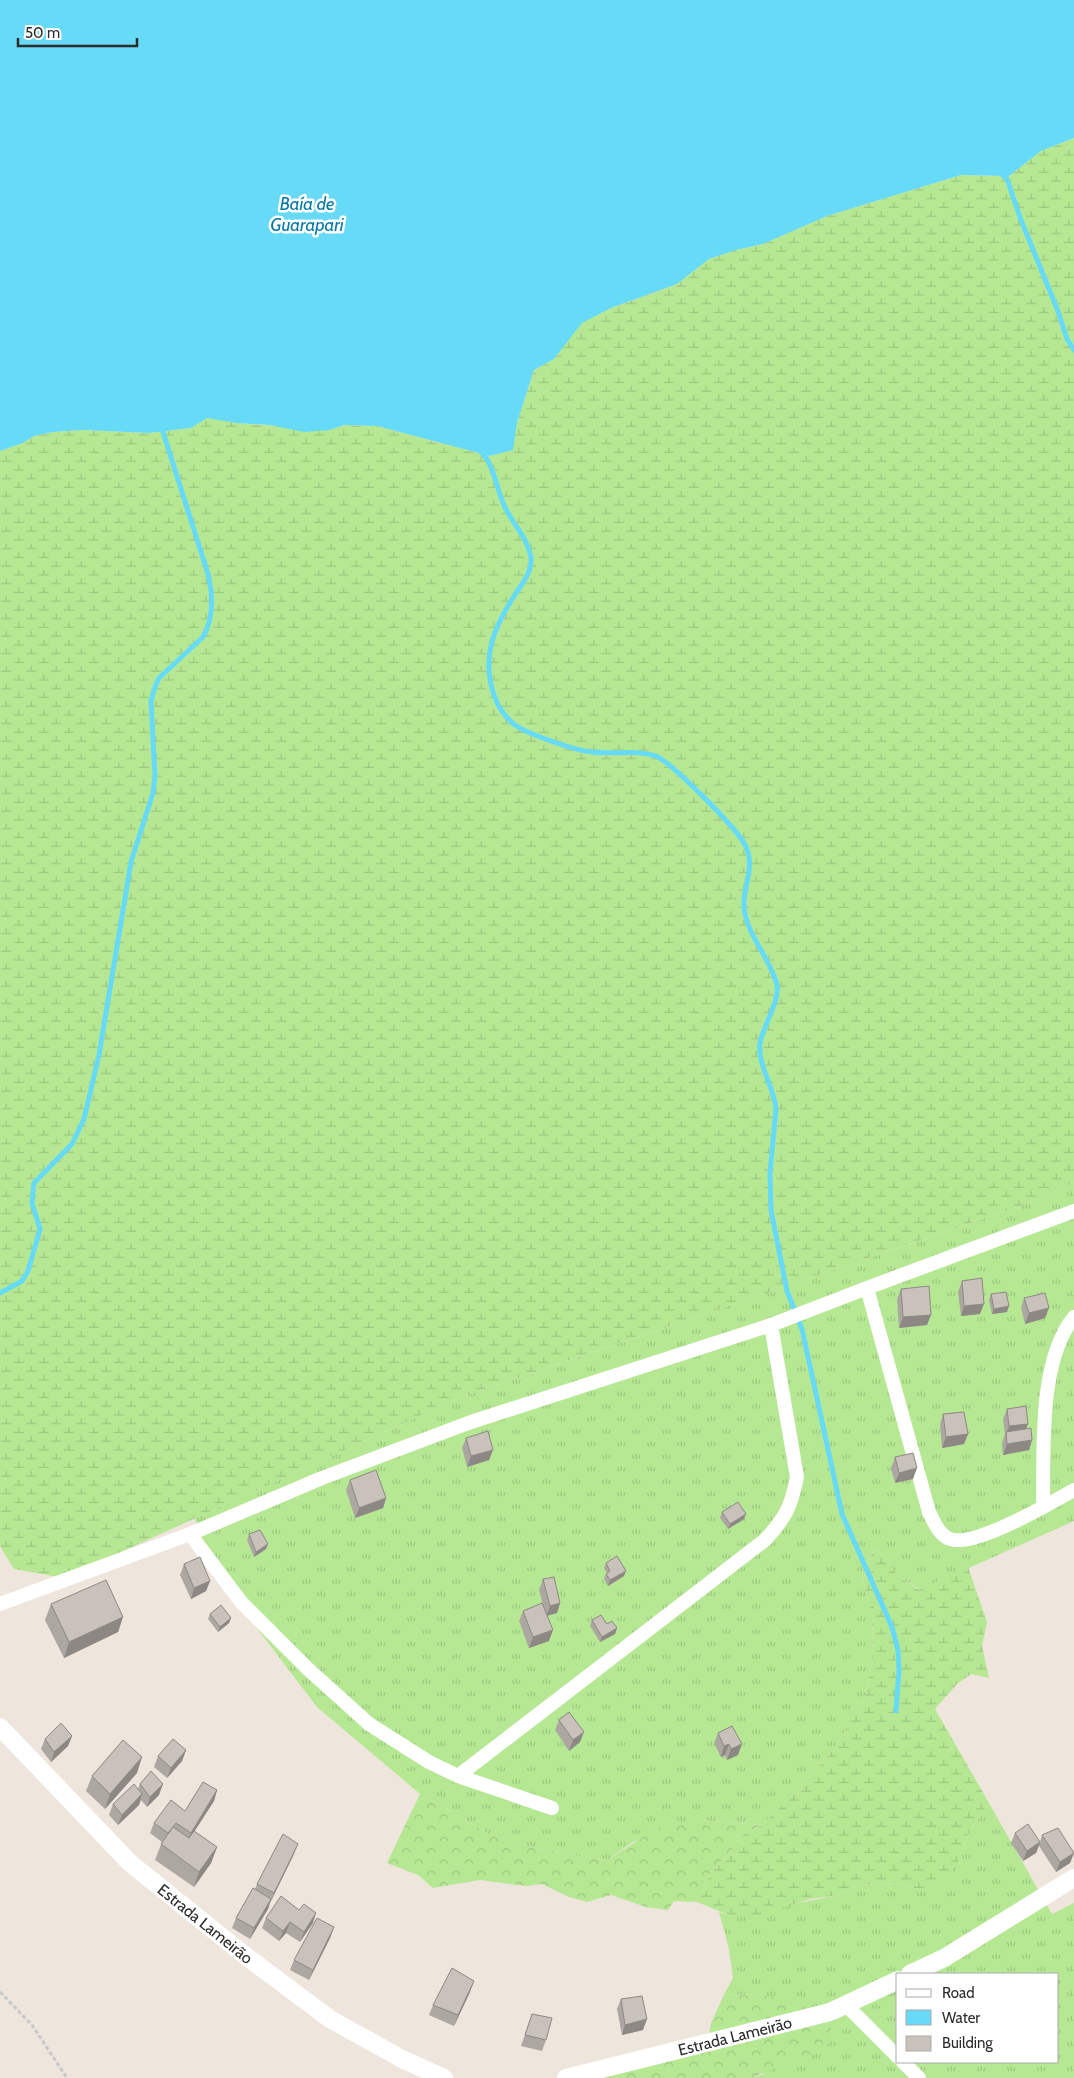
<svg xmlns="http://www.w3.org/2000/svg" width="1074" height="2078" viewBox="0 0 1074 2078" font-family="Cabin,sans-serif">
	<style>
		.grass { fill: url(#grass-tufts); fill-rule: evenodd }
		.forest { fill: url(#forest-crowns) }
		.wetland { fill: url(#wetland-marsh) }
		.water { fill: #67daf8 }
		.lines { fill: none; stroke-linecap: round; stroke-linejoin: round }
		.stream { stroke: #67daf8; stroke-width: 5 }
		.path { stroke: #c8c8c8; stroke-width: 3; stroke-dasharray: 4 2.5; stroke-linecap: butt }
		.minor { stroke: #fff; stroke-width: 14 }
		.tertiary { stroke: #fff; stroke-width: 18 }
		.wall { fill: #ada7a1 }
		.shaded-wall { fill: #8d8883 }
		.building { fill: #c9c2bb; stroke: #8d8883 }
		.labels { text-anchor: middle; dominant-baseline: central; stroke-width: 5; stroke-linejoin: round; paint-order: stroke }
		.street-label { font-size: 16px; fill: #2b2b2b; stroke: #fff }
		.water-label { font-size: 18px; font-style: italic; fill: #0378a6; stroke: #fff }
	</style>
	<defs>
		<pattern id="grass-tufts" width="24" height="20" patternUnits="userSpaceOnUse" patternTransform="scale(1.25)"><rect width="24" height="20" fill="#b6e894"/><path d="M3 7l-1-3M5 7V3M7 7l1-3M15 17l-1-3M17 17v-4M19 17l1-3" fill="none" stroke="#9dc780"/></pattern>
		<pattern id="forest-crowns" width="20" height="18" patternUnits="userSpaceOnUse" patternTransform="scale(1.25)"><rect width="20" height="18" fill="#b6e894"/><path d="M2 6a3 3 0 1 1 6 0M12 15a3 3 0 1 1 6 0" fill="none" stroke="#9dc780"/></pattern>
		<pattern id="wetland-marsh" width="20" height="14" patternUnits="userSpaceOnUse" patternTransform="scale(1.25)"><rect width="20" height="14" fill="#b6e894"/><path d="M1 5h8M5 5V1M11 12h8M15 12V8" fill="none" stroke="#9dc780"/></pattern>
	</defs>
	<rect width="100%" height="100%" fill="#eee5dc"/>
	<g class="grass">
		<polygon points="1074,1182 1074,1521 920,1590 894,1572 880,1552 873,1550 863,1580 872,1613 873,1660 863,1703 835,1748 795,1793 762,1825 699,1820 633,1842 606,1861 540,1849 491,1835 420,1794 317,1707 240,1606 205,1552 195,1518 459,1398 1038,1200"/>
		<path d="M 989,1803 L 1052,1914 L 1074,1903 L 1074,2078 L 751,2078 L 764,2074 L 761,1994 L 724,1995 L 733,1978 L 729,1949 L 719,1912 L 731,1916 L 839,1895 L 858,1885 L 898,1883 L 920,1890 L 961,1856 L 967,1836 ZM 898,1974 L 1058,1974 L 1058,2062 L 898,2062 Z"/>
	</g>
	<g class="forest">
		<polygon points="420,1794 491,1835 540,1849 606,1861 662,1825 699,1820 762,1825 741,1836 729,1854 711,1872 697,1902 674,1901 668,1910 646,1907 611,1895 587,1902 569,1897 542,1884 526,1886 480,1880 433,1888 418,1875 387,1863"/>
		<polygon points="761,1994 796,2004 817,2012 831,2029 827,2048 751,2078 591,2078 709,2036 711,2023 724,1995"/>
	</g>
	<g class="wetland">
		<polygon points="1074,138 1074,1182 1038,1200 459,1398 64,1578 14,1569 0,1546 0,451 23,443 34,436 53,432 83,430 149,433 191,428 207,417 236,423 330,430 344,425 377,426 490,456 512,450 517,423 534,370 554,359 581,323 611,308 677,284 709,259 736,250 763,244 827,216 961,175 1009,176 1041,151"/>
		<polygon points="873,1550 880,1552 894,1572 919,1590 968,1567 987,1622 982,1646 989,1678 971,1674 957,1684 935,1709 989,1803 967,1836 961,1856 945,1882 920,1890 898,1883 858,1885 839,1895 810,1899 753,1917 731,1916 697,1902 711,1872 729,1854 741,1836 762,1825 795,1793 835,1748 863,1703 873,1660 872,1613 863,1580"/>
	</g>
	<polygon class="water" points="0,0 1074,0 1074,138 1041,151 1009,176 961,175 827,216 763,244 736,250 709,259 677,284 611,308 582,323 554,359 534,370 517,423 513,450 490,456 377,426 344,425 330,430 304,432 269,425 236,423 207,418 191,428 149,433 83,430 53,432 34,436 23,443 0,451"/>
	<g class="lines">
		<g class="stream">
			<polyline points="999,172 1007,179 1021,220 1058,311 1067,339 1074,350"/>
			<path d="M 480,451 C 494,463 496,488 504,505 C 512,524 528,537 531,558 C 532,571 523,583 516,593 C 494,627 480,657 495,698 C 499,708 506,718 515,725 C 528,734 576,751 592,752 C 613,755 635,749 656,756 C 672,763 735,827 744,843 C 757,865 743,884 744,906 C 745,933 771,959 777,985 C 780,1001 763,1026 760,1043 C 757,1064 774,1087 776,1109 L 770,1173 L 771,1210 L 787,1291 L 802,1329 L 842,1514 L 892,1627 L 898,1650 L 899,1670 L 896,1711"/>
			<path d="M 0,1293 L 22,1281 L 28,1271 L 40,1229 L 32,1203 L 34,1183 L 72,1144 L 84,1119 L 99,1055 L 131,862 L 153,793 L 155,776 L 151,701 L 155,687 L 159,678 L 203,637 C 214,617 213,596 208,574 L 163,432 L 164,425"/>
		</g>
		<polyline class="path" points="0,1992 32,2025 67,2078"/>
		<g class="minor">
			<path d="M 867,1288 L 929,1512 C 934,1522 939,1535 950,1539 C 974,1548 1051,1503 1074,1490"/>
			<path d="M 1043,1507 C 1044,1452 1038,1361 1074,1317"/>
			<polyline points="190,1534 241,1602 308,1669 369,1724 429,1762 458,1776 552,1808"/>
			<polyline points="0,1604 190,1534 322,1478 471,1422 771,1325 867,1288 1074,1211"/>
			<path d="M 458,1776 L 765,1540 C 786,1517 791,1507 797,1477 L 771,1325"/>
			<polyline points="846,2005 898,2057"/>
			<polyline points="903,2062 919,2078"/>
		</g>
		<g class="tertiary">
			<path id="s1" d="M 0,1727 L 130,1863 L 247,1957 L 330,2019 L 402,2059 L 444,2078"/>
			<polyline points="910,1974 944,1958 1074,1878"/>
			<path id="s2" d="M 566,2078 L 830,2012 L 898,1980"/>
		</g>
	</g>
	<g class="wall">
		<polygon points="962,1281 980,1314 961,1316 958,1292"/>
		<polygon points="901,1289 927,1325 899,1328 897,1299"/>
		<polygon points="991,1294 1007,1312 992,1314 989,1300"/>
		<polygon points="1024,1298 1045,1318 1025,1324 1021,1308"/>
		<polygon points="1007,1409 1028,1424 1026,1429 1032,1440 1029,1450 1003,1455 1002,1443 1005,1434 1003,1419"/>
		<polygon points="943,1414 968,1434 964,1444 942,1448 940,1424"/>
		<polygon points="466,1438 489,1460 467,1467 462,1448"/>
		<polygon points="895,1457 913,1479 895,1483 891,1468"/>
		<polygon points="350,1480 386,1498 383,1508 355,1518 346,1490"/>
		<polygon points="722,1512 744,1519 728,1529 720,1518"/>
		<polygon points="249,1534 266,1549 254,1557 247,1540"/>
		<polygon points="606,1563 624,1576 608,1586 604,1579 606,1574 607,1573 604,1568"/>
		<polygon points="184,1564 210,1581 206,1591 191,1599 180,1575"/>
		<polygon points="543,1579 560,1603 557,1613 547,1616 549,1641 529,1648 519,1621 523,1611 543,1605 539,1590"/>
		<polygon points="51,1604 123,1617 118,1632 64,1658 45,1620"/>
		<polygon points="210,1614 231,1618 229,1623 218,1632 208,1619"/>
		<polygon points="592,1620 607,1624 617,1628 615,1634 600,1642 590,1626"/>
		<polygon points="559,1720 580,1742 569,1751 555,1730"/>
		<polygon points="718,1733 738,1755 727,1760 725,1755 721,1757 714,1743"/>
		<polygon points="72,1736 68,1746 51,1762 41,1749 45,1739"/>
		<polygon points="186,1750 182,1761 167,1778 154,1767 158,1756"/>
		<polygon points="137,1773 105,1809 86,1791 92,1776"/>
		<polygon points="140,1784 159,1795 147,1807 141,1800 139,1805 118,1825 109,1815 113,1804 138,1789"/>
		<polygon points="217,1790 214,1801 194,1831 217,1847 211,1863 194,1887 155,1860 162,1842 150,1833 154,1823 185,1811"/>
		<polygon points="1015,1833 1040,1842 1042,1835 1074,1853 1070,1863 1056,1872 1039,1846 1036,1853 1023,1861 1011,1843"/>
		<polygon points="294,1854 270,1903 268,1909 250,1939 232,1928 236,1918 255,1889 257,1884"/>
		<polygon points="266,1918 313,1923 300,1942 286,1933 279,1941 262,1928"/>
		<polygon points="334,1927 330,1938 309,1980 290,1970 294,1960"/>
		<polygon points="470,1992 454,2026 429,2015 433,2005"/>
		<polygon points="621,1999 643,2030 622,2035 617,2009"/>
		<polygon points="532,2014 546,2040 542,2051 521,2046"/>
	</g>
	<g class="shaded-wall">
		<polygon points="984,1304 980,1314 961,1316 964,1306"/>
		<polygon points="1009,1306 1007,1312 992,1314 994,1309"/>
		<polygon points="1049,1308 1045,1318 1025,1324 1029,1313"/>
		<polygon points="931,1315 927,1325 899,1328 903,1317"/>
		<polygon points="1028,1424 1024,1434 1006,1435 1009,1426"/>
		<polygon points="968,1434 964,1444 942,1448 946,1437"/>
		<polygon points="1032,1440 1029,1450 1003,1455 1007,1444"/>
		<polygon points="493,1450 489,1460 467,1467 471,1456"/>
		<polygon points="917,1468 913,1479 895,1483 899,1473"/>
		<polygon points="386,1498 383,1508 355,1518 359,1508"/>
		<polygon points="746,1514 744,1519 728,1529 730,1524"/>
		<polygon points="268,1544 266,1549 254,1557 256,1552"/>
		<polygon points="626,1571 624,1576 608,1586 610,1580"/>
		<polygon points="210,1581 206,1591 191,1599 194,1588"/>
		<polygon points="560,1603 557,1613 546,1616 550,1606"/>
		<polygon points="123,1617 118,1632 64,1658 69,1642"/>
		<polygon points="231,1618 229,1623 218,1632 220,1627"/>
		<polygon points="617,1628 615,1634 600,1642 602,1637"/>
		<polygon points="553,1630 549,1641 529,1648 533,1637"/>
		<polygon points="584,1732 580,1742 569,1751 573,1740"/>
		<polygon points="72,1736 68,1746 51,1762 54,1752"/>
		<polygon points="729,1744 725,1755 721,1757 724,1746"/>
		<polygon points="742,1744 738,1755 727,1760 731,1749"/>
		<polygon points="186,1750 182,1761 167,1778 171,1768"/>
		<polygon points="142,1757 137,1773 105,1809 110,1794"/>
		<polygon points="163,1784 159,1795 147,1807 150,1797"/>
		<polygon points="217,1790 214,1801 187,1843 191,1833"/>
		<polygon points="142,1794 139,1805 118,1825 122,1815"/>
		<polygon points="1040,1842 1036,1853 1023,1861 1027,1851"/>
		<polygon points="298,1844 294,1854 270,1903 274,1893"/>
		<polygon points="217,1847 211,1863 194,1887 199,1872"/>
		<polygon points="1074,1853 1070,1863 1056,1872 1060,1862"/>
		<polygon points="271,1899 268,1909 250,1939 254,1928"/>
		<polygon points="316,1913 313,1923 300,1942 304,1932"/>
		<polygon points="290,1922 286,1933 279,1941 283,1931"/>
		<polygon points="334,1927 330,1938 309,1980 313,1970"/>
		<polygon points="474,1981 470,1992 454,2026 458,2015"/>
		<polygon points="647,2019 643,2030 622,2035 625,2025"/>
	</g>
	<g class="building">
		<polygon points="982,1278 984,1304 964,1306 962,1281"/>
		<polygon points="929,1286 931,1315 903,1317 901,1289"/>
		<polygon points="1006,1292 1009,1306 994,1309 991,1294"/>
		<polygon points="1045,1293 1049,1308 1029,1313 1024,1298"/>
		<polygon points="1026,1406 1028,1424 1009,1426 1007,1409"/>
		<polygon points="964,1412 968,1434 946,1437 943,1414"/>
		<polygon points="1031,1428 1032,1440 1007,1444 1006,1432"/>
		<polygon points="488,1431 493,1450 471,1456 466,1438"/>
		<polygon points="913,1453 917,1468 899,1473 895,1457"/>
		<polygon points="376,1470 386,1498 359,1508 350,1480"/>
		<polygon points="738,1502 746,1514 730,1524 722,1512"/>
		<polygon points="260,1530 268,1544 256,1552 249,1534"/>
		<polygon points="617,1556 626,1571 610,1580 606,1574 610,1571 606,1563"/>
		<polygon points="200,1557 210,1581 194,1588 184,1564"/>
		<polygon points="554,1577 560,1603 550,1606 543,1579"/>
		<polygon points="106,1580 123,1617 69,1642 51,1604"/>
		<polygon points="542,1603 553,1630 533,1637 523,1611"/>
		<polygon points="221,1605 231,1618 220,1627 210,1614"/>
		<polygon points="601,1615 607,1624 612,1621 617,1628 602,1637 592,1620"/>
		<polygon points="569,1712 584,1732 573,1740 559,1720"/>
		<polygon points="61,1723 72,1736 54,1752 45,1739"/>
		<polygon points="732,1726 742,1744 731,1749 729,1744 724,1746 718,1733"/>
		<polygon points="173,1739 186,1750 171,1768 158,1756"/>
		<polygon points="123,1740 142,1757 110,1794 92,1776"/>
		<polygon points="151,1771 163,1784 150,1797 140,1784"/>
		<polygon points="203,1782 217,1790 191,1833 176,1823 168,1833 154,1823 171,1800 185,1811"/>
		<polygon points="134,1784 142,1794 122,1815 113,1804"/>
		<polygon points="1028,1824 1040,1842 1027,1851 1015,1833"/>
		<polygon points="173,1827 189,1838 194,1831 217,1847 199,1872 161,1844"/>
		<polygon points="1058,1828 1074,1853 1060,1862 1042,1835"/>
		<polygon points="283,1834 298,1844 274,1893 257,1884"/>
		<polygon points="253,1888 271,1899 254,1928 236,1918"/>
		<polygon points="281,1896 299,1910 304,1904 316,1913 304,1932 290,1922 283,1931 266,1918"/>
		<polygon points="317,1918 334,1927 313,1970 294,1960"/>
		<polygon points="452,1968 474,1981 458,2015 433,2005"/>
		<polygon points="642,1996 647,2019 625,2025 621,1999"/>
		<polygon points="532,2014 552,2018 546,2040 525,2035"/>
	</g>
	<g class="labels">
		<g class="street-label">
			<text stroke="none"><textPath href="#s1" startOffset="285">Estrada Lameirão</textPath></text>
			<text stroke="none"><textPath href="#s2" startOffset="174">Estrada Lameirão</textPath></text>
		</g>
		<g class="water-label">
			<text x="307" y="204">Baía de<tspan x="307" dy="21">Guarapari</tspan></text>
		</g>
	</g>
	<rect x="896" y="1973" width="162" height="90" fill="#ffffff" stroke="#aaaaaa"/>
	<rect x="906" y="1989" width="25" height="8" fill="#ffffff" stroke="#aaaaaa"/>
	<text x="942" y="1998" font-size="15" fill="#2b2b2b">Road</text>
	<rect x="906" y="2010" width="25" height="15" fill="#67daf8" stroke="#aaaaaa"/>
	<text x="942" y="2023" font-size="15" fill="#2b2b2b">Water</text>
	<rect x="906" y="2036" width="25" height="15" fill="#c9c2bb" stroke="#aaaaaa"/>
	<text x="942" y="2048" font-size="15" fill="#2b2b2b">Building</text>
	<path d="M18 38v8h119v-8" fill="none" stroke="#2b2b2b" stroke-width="2.5"/>
	<text x="25" y="38" font-size="15" fill="#2b2b2b" stroke="#ffffff" stroke-width="4" paint-order="stroke">50 m</text>
</svg>
